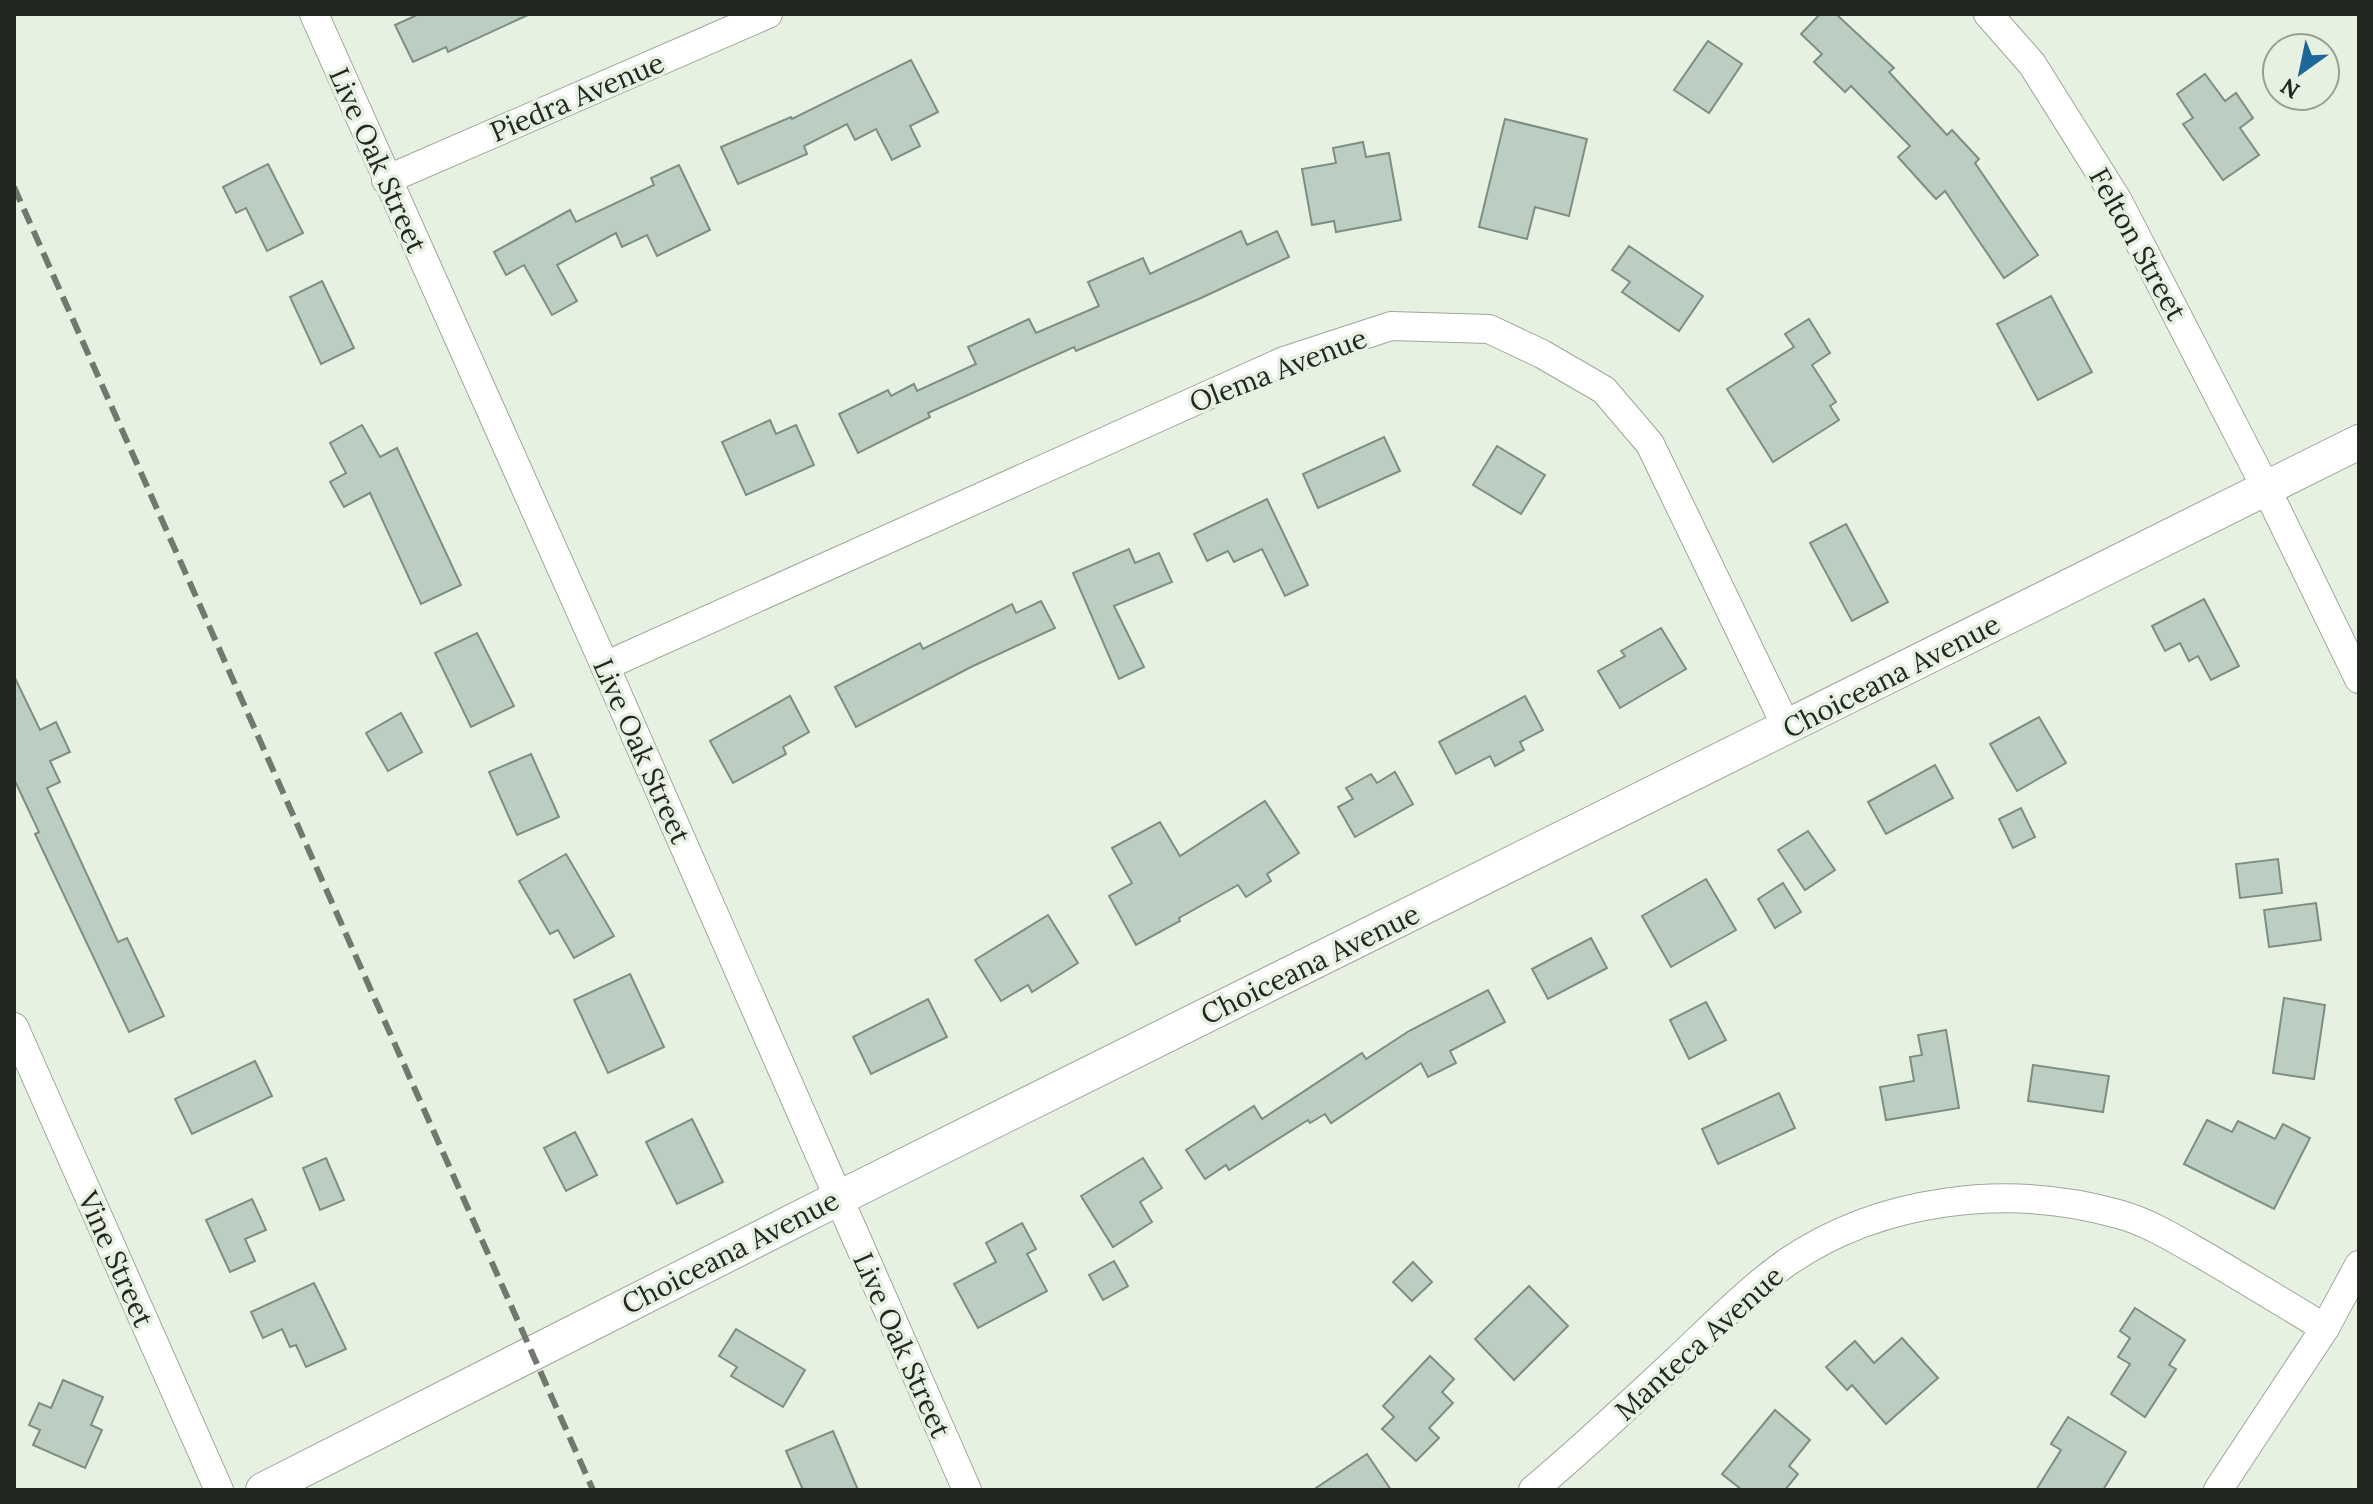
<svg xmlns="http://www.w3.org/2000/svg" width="2373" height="1504" viewBox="0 0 2373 1504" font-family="Lora,serif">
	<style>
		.building { fill: #bccdc2; stroke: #7e8e83; stroke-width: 2 }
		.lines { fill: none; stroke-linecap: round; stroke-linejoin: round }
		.minor-casing { stroke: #9da798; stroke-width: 30 }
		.tertiary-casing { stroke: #9da798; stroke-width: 36 }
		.minor { stroke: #fff; stroke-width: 28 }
		.tertiary { stroke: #fff; stroke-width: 34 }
		.rail { stroke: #71786e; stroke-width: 6; stroke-dasharray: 16 8; stroke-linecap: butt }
		.labels { text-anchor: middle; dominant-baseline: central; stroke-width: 7; stroke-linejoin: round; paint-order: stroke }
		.street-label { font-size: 28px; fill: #232721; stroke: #e6f1e1 }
	</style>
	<rect width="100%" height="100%" fill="#e6f1e1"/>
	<g class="building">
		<polygon points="419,14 530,14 448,52 446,47 413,62 395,25"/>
		<polygon points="1820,14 1836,14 1894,68 1889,72 1947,135 1952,130 1979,159 1975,163 2038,255 2004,278 1945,191 1936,199 1898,157 1910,146 1851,86 1845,92 1814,62 1822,54 1801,34"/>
		<polygon points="1708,41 1742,64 1709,113 1674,90"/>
		<polygon points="911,60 938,112 910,126 920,146 892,160 876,129 855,140 847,124 804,146 807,154 738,184 721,147 791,117 792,119"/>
		<polygon points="2205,74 2225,101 2236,93 2253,118 2240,128 2259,155 2223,180 2183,124 2193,118 2177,94"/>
		<polygon points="1505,119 1587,139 1569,216 1535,207 1527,239 1479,227"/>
		<polygon points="1363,142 1366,157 1389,153 1401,220 1336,232 1334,221 1312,225 1302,169 1336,163 1333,148"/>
		<polygon points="268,164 303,233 267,251 246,208 236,213 223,187"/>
		<polygon points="679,165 710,230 657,256 647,235 622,247 616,233 557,265 577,301 552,315 524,265 506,275 494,252 570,210 576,222 654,185 651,178"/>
		<polygon points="1241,231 1247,245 1277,231 1289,257 1201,298 1076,351 1074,347 928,413 930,417 858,453 839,414 888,390 891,396 914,384 917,391 976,364 968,347 1029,319 1036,333 1099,306 1088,282 1143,258 1150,274"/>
		<polygon points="1629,246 1703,296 1679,331 1622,292 1630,282 1612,270"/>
		<polygon points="322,281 354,348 321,364 290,297"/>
		<polygon points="2051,296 2092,372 2038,400 1997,324"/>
		<polygon points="1809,319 1830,353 1812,365 1836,402 1830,406 1839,420 1773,462 1727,389 1794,347 1785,334"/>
		<polygon points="770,420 776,434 796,425 814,465 746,495 722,442"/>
		<polygon points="362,425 380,457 397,448 461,585 421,604 370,493 344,507 330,482 346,473 330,443"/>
		<polygon points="1384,437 1400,471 1318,508 1303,474"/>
		<polygon points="1497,446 1545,475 1521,514 1473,485"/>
		<polygon points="1267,499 1308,585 1285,596 1262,549 1234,562 1228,551 1207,561 1194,534"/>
		<polygon points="1846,524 1888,602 1852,621 1810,543"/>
		<polygon points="1129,549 1135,563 1159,553 1172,582 1114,606 1144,667 1119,679 1073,573"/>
		<polygon points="2204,599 2239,666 2211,680 2198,656 2189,661 2180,643 2165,651 2152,626"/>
		<polygon points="1041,601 1055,628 971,667 856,727 835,687 920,643 923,649 1012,604 1016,613"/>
		<polygon points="1661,628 1686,669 1620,708 1598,671 1625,656 1621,651"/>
		<polygon points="477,633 514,706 471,727 435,653"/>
		<polygon points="14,676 40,730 56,722 70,752 50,761 60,782 47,788 118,942 127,938 164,1016 129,1032 35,834 39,832 14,779"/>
		<polygon points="790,696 809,732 783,747 786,754 733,783 710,741"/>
		<polygon points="1525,696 1543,730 1520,742 1524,750 1495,766 1490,756 1456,774 1439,742"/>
		<polygon points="401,713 422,752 388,771 366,733"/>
		<polygon points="2039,717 2066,763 2017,791 1990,744"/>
		<polygon points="531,754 559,817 517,835 489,772"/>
		<polygon points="1935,765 1953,798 1886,834 1868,802"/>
		<polygon points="1395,772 1413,804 1355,837 1338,807 1353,799 1346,788 1371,774 1377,783"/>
		<polygon points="1265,801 1299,853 1267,874 1271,881 1246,897 1238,885 1179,918 1180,921 1136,945 1109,896 1132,883 1112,848 1160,822 1180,856"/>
		<polygon points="2021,808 2035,837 2013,848 1999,819"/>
		<polygon points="1808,831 1835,870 1805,890 1778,850"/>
		<polygon points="566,854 614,936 574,958 558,930 550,934 519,881"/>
		<polygon points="2278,859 2282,893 2240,898 2236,864"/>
		<polygon points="1706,879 1736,930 1671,967 1642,916"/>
		<polygon points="1783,883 1801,912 1775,928 1758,899"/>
		<polygon points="2316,903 2321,940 2269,947 2264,910"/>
		<polygon points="1048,915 1078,963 1032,992 1028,985 1001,1001 975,960"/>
		<polygon points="1591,938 1607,968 1548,999 1532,969"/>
		<polygon points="630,974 664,1047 608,1073 574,1000"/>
		<polygon points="1488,990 1505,1022 1450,1051 1456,1063 1428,1077 1421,1063 1331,1123 1325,1114 1310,1123 1308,1120 1229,1170 1226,1165 1205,1179 1186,1150 1254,1106 1262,1119 1362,1053 1366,1059 1409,1031"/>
		<polygon points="2284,998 2325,1005 2314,1079 2273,1073"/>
		<polygon points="928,999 947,1037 871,1074 853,1037"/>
		<polygon points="1706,1002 1726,1040 1689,1059 1670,1020"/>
		<polygon points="1946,1030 1959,1108 1886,1120 1880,1087 1914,1081 1910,1057 1922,1055 1918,1035"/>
		<polygon points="255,1061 272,1096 192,1134 175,1099"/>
		<polygon points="2033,1065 2109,1076 2103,1112 2028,1101"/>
		<polygon points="1779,1093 1795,1128 1718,1164 1702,1129"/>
		<polygon points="692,1119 723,1182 677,1204 646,1142"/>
		<polygon points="2207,1120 2232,1132 2238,1121 2275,1139 2283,1124 2310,1138 2274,1209 2184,1164"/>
		<polygon points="575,1132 597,1175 566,1191 544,1148"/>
		<polygon points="326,1158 344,1200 320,1210 303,1168"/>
		<polygon points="1143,1158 1162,1188 1140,1202 1152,1222 1113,1247 1081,1196"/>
		<polygon points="252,1199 266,1230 245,1239 255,1261 230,1272 206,1220"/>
		<polygon points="1022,1223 1036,1249 1027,1254 1047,1291 978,1328 954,1284 996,1262 986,1243"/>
		<polygon points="1114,1261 1128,1286 1103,1300 1089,1275"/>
		<polygon points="1413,1262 1432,1282 1412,1301 1393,1282"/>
		<polygon points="314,1283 346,1349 306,1367 296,1345 290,1347 282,1329 263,1338 251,1312"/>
		<polygon points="1529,1286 1568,1326 1514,1380 1475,1339"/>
		<polygon points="2135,1308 2185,1340 2169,1365 2176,1369 2145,1417 2111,1394 2130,1364 2118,1357 2130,1338 2120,1331"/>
		<polygon points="736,1329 805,1370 783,1407 731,1376 737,1367 719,1356"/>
		<polygon points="1902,1338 1938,1378 1886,1424 1852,1385 1847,1390 1826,1367 1855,1341 1874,1363"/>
		<polygon points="1430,1356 1454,1379 1442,1392 1453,1403 1429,1428 1439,1438 1416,1461 1382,1429 1394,1417 1383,1406"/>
		<polygon points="63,1380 103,1397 91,1425 102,1430 85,1468 33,1445 40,1430 29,1425 39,1403 51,1408"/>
		<polygon points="1775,1410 1810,1440 1789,1466 1798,1474 1785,1490 1742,1490 1722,1474"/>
		<polygon points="2068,1417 2126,1452 2103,1490 2036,1490 2061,1450 2051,1444"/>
		<polygon points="833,1431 858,1490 803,1490 786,1451"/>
		<polygon points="1367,1454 1391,1490 1313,1490"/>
	</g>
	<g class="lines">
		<defs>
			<g id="minor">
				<polyline points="314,14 605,666 967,1490"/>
				<polyline points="1988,14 2032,64 2118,201 2266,488 2359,679"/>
				<polyline points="386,180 768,14"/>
				<polyline points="605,666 1284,361 1391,326 1489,329 1542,354 1604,390 1650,444 1787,728"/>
				<polyline points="14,1027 219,1490"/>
				<path d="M 1533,1490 C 1583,1448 1630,1404 1677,1360 C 1712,1327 1747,1291 1786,1263 C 1880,1198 2009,1183 2118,1214 C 2149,1222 2178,1241 2205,1256 C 2246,1280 2285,1304 2325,1328"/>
				<polyline points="2218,1490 2325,1328 2359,1265"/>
			</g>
			<polyline id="tertiary" points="263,1490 837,1199 2359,442"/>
		</defs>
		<use href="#minor" class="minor-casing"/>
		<use href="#tertiary" class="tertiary-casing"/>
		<use href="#minor" class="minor"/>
		<use href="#tertiary" class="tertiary"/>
		<polyline class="rail" points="14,187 593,1490"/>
	</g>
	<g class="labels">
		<g class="street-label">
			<text transform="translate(577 97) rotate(-23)">Piedra Avenue</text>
			<text transform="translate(378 160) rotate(66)">Live Oak Street</text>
			<text transform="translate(2138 244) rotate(61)">Felton Street</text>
			<text transform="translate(1278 370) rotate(-21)">Olema Avenue</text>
			<text transform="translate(1891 676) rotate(-27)">Choiceana Avenue</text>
			<text transform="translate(642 751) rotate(66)">Live Oak Street</text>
			<text transform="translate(1310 964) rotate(-26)">Choiceana Avenue</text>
			<text transform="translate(730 1252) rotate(-27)">Choiceana Avenue</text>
			<text transform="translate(116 1259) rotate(66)">Vine Street</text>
			<text transform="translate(1699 1343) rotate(-42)">Manteca Avenue</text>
			<text transform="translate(902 1345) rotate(66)">Live Oak Street</text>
		</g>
	</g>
	<rect width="2373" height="1504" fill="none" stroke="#232721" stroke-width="32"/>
	<g transform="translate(2301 72) rotate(213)"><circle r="38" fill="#e6f1e1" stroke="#98a094" stroke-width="2"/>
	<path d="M0-6L14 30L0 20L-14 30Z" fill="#1d679a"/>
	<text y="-12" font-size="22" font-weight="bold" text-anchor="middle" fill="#232721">N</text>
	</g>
</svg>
